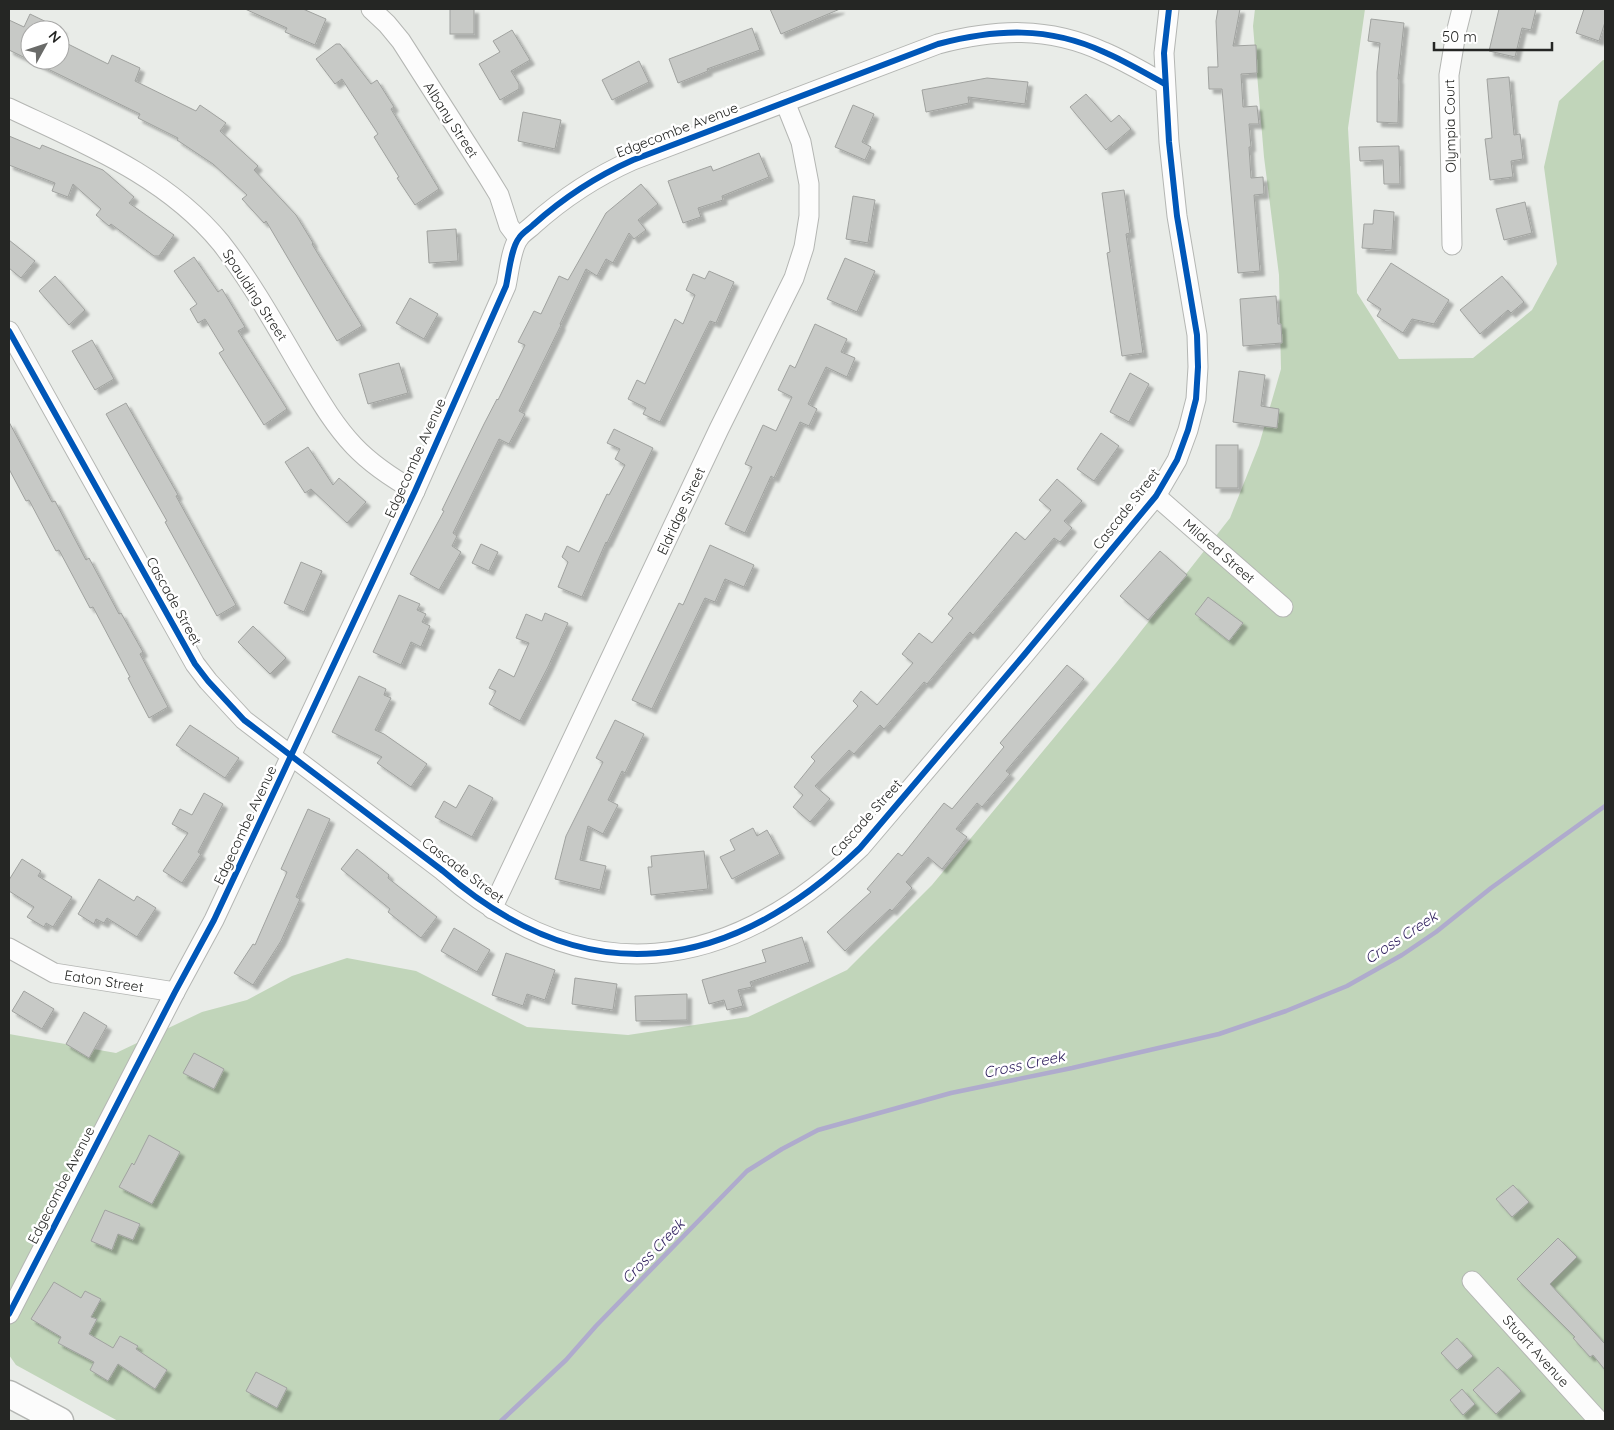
<svg xmlns="http://www.w3.org/2000/svg" width="1614" height="1430" viewBox="0 0 1614 1430" font-family="Quicksand,sans-serif">
	<style>
		.forest { fill: #c1d5ba }
		.lines { fill: none; stroke-linecap: round; stroke-linejoin: round }
		.stream { stroke: #afabcd; stroke-width: 4.5 }
		.building { fill: #c7c9c6; stroke: #a0a29f; filter: url(#shadow) }
		.street-casing { stroke: #b4b6b3; stroke-width: 21 }
		.secondary-casing { stroke: #b4b6b3; stroke-width: 29 }
		.street { stroke: #fcfcfc; stroke-width: 19 }
		.secondary { stroke: #fcfcfc; stroke-width: 26 }
		.cycleway-casing { stroke: #fff; stroke-width: 9 }
		.cycleway { stroke: #0057b8; stroke-width: 6 }
		.labels { text-anchor: middle; dominant-baseline: central; stroke-width: 5; stroke-linejoin: round; paint-order: stroke }
		.street-label { font-size: 14px; fill: #252624; stroke: #fff }
		.water-label { font-size: 15px; font-style: italic; fill: #322360; stroke: #fff }
	</style>
	<defs>
		<filter id="shadow"><feDropShadow dx="4.5" dy="4.5" stdDeviation="1" flood-color="#0004"/></filter>
	</defs>
	<rect width="100%" height="100%" fill="#e9ece8"/>
	<polygon class="forest" points="1255,9 1365,9 1348,128 1357,293 1399,359 1473,358 1532,310 1557,264 1544,167 1559,101 1603,60 1605,60 1605,1421 118,1421 16,1365 9,1355 9,1034 116,1053 202,1012 247,1000 292,976 347,958 416,971 527,1027 628,1035 748,1017 847,970 932,885 1116,663 1230,518 1259,445 1281,369 1279,275 1264,157 1253,26"/>
	<g class="lines">
		<polyline class="stream" points="501,1421 566,1360 596,1326 747,1171 782,1149 818,1130 951,1093 1072,1068 1219,1034 1286,1011 1347,986 1402,955 1436,932 1491,888 1605,806"/>
	</g>
	<g class="building">
		<polygon points="245,9 303,9 326,19 315,45 285,32 287,28"/>
		<rect x="450" y="9" width="24" height="25"/>
		<polygon points="770,9 840,9 781,34"/>
		<polygon points="1218,9 1240,9 1233,46 1256,45 1257,73 1241,74 1243,107 1257,106 1259,124 1249,124 1251,147 1249,147 1251,178 1263,177 1264,194 1254,195 1260,271 1238,273 1222,89 1209,89 1208,67 1218,67 1216,21"/>
		<polygon points="1499,9 1536,9 1531,30 1522,28 1515,57 1489,51"/>
		<polygon points="1584,9 1605,9 1605,22 1599,41 1576,33"/>
		<polygon points="30,14 63,30 29,30 30,60 60,60 68,44 108,64 112,55 140,68 135,81 196,111 200,105 226,123 220,131 258,166 254,170 296,215 313,243 312,244 362,326 337,341 266,221 264,223 242,199 247,195 213,164 177,140 178,138 138,118 140,114 9,50 9,20 24,27"/>
		<polygon points="1371,19 1404,23 1398,79 1399,79 1398,123 1377,122 1377,72 1380,43 1368,41"/>
		<polygon points="752,28 760,50 707,69 708,71 678,83 669,59"/>
		<polygon points="512,30 530,60 511,71 519,84 519,89 500,100 479,64 500,52 493,41"/>
		<polygon points="336,44 340,44 371,84 377,80 394,107 391,109 439,189 415,205 397,178 399,177 374,137 378,134 342,79 335,84 316,59"/>
		<polygon points="639,61 649,82 612,100 602,80"/>
		<polygon points="1509,77 1514,135 1520,134 1523,159 1511,161 1513,177 1490,180 1485,139 1492,138 1487,79"/>
		<polygon points="987,78 1028,82 1025,104 968,97 969,103 926,112 922,90"/>
		<polygon points="1086,94 1111,122 1119,115 1131,129 1106,150 1070,107"/>
		<polygon points="853,105 874,114 862,142 871,147 865,160 835,147"/>
		<polygon points="523,112 561,120 555,149 518,141"/>
		<polygon points="9,136 40,149 42,145 103,170 134,197 129,203 174,235 159,256 154,256 111,224 109,226 96,215 101,209 73,184 68,197 52,191 55,183 9,165"/>
		<polygon points="1398,146 1399,146 1400,184 1384,184 1383,160 1360,161 1359,147"/>
		<polygon points="759,153 769,177 722,196 723,200 698,208 701,217 683,223 668,181 711,166 713,171"/>
		<polygon points="641,184 658,204 638,220 646,230 634,239 629,233 613,263 606,259 597,276 586,269 560,324 561,325 519,411 525,414 509,444 499,439 453,533 457,536 452,546 461,552 439,590 410,574 444,511 442,510 484,424 497,399 498,400 525,345 518,342 534,311 541,314 559,276 568,280 606,213"/>
		<polygon points="1124,190 1130,233 1126,234 1143,353 1122,356 1107,253 1110,252 1102,193"/>
		<polygon points="853,196 875,200 868,243 846,239"/>
		<polygon points="1525,202 1532,233 1504,240 1496,209"/>
		<polygon points="1374,210 1394,212 1392,250 1362,248 1364,224 1373,224"/>
		<polygon points="456,229 458,261 429,263 427,231"/>
		<polygon points="9,240 35,261 21,278 9,268"/>
		<polygon points="194,257 218,292 222,289 245,327 238,331 287,409 264,425 219,353 224,350 205,319 198,323 190,309 197,304 174,271"/>
		<polygon points="845,258 875,271 857,312 827,299"/>
		<polygon points="1391,263 1449,300 1434,324 1412,319 1403,333 1377,316 1381,309 1367,300"/>
		<polygon points="709,271 734,282 716,323 710,321 660,422 643,414 646,408 628,399 637,380 645,384 675,319 683,324 695,295 686,290 693,274 705,279"/>
		<polygon points="55,276 85,310 69,325 39,291"/>
		<polygon points="1502,276 1524,302 1511,313 1508,310 1480,334 1460,310"/>
		<polygon points="1276,296 1278,324 1281,324 1282,343 1243,346 1240,299"/>
		<polygon points="410,298 438,314 424,339 396,323"/>
		<polygon points="815,324 847,339 841,352 855,358 847,377 826,367 808,404 817,409 809,426 800,422 774,478 771,476 745,533 725,524 752,467 745,464 763,425 776,431 792,397 778,390 790,365 795,368"/>
		<polygon points="92,340 114,379 95,390 72,351"/>
		<polygon points="399,363 408,393 368,404 359,374"/>
		<polygon points="1239,371 1265,375 1261,406 1279,409 1277,428 1233,422"/>
		<polygon points="1130,373 1149,384 1129,422 1110,412"/>
		<polygon points="126,403 178,495 176,496 236,605 217,616 165,522 167,521 106,414"/>
		<polygon points="9,422 52,502 55,501 86,560 89,558 119,614 121,613 143,652 140,654 168,707 149,718 128,678 130,677 93,607 90,608 59,550 56,551 29,500 26,501 9,469"/>
		<polygon points="614,429 653,448 607,543 606,542 582,597 558,587 568,562 562,557 567,546 579,552 607,494 609,495 625,465 615,459 620,449 607,443"/>
		<polygon points="1101,433 1119,446 1094,481 1077,469"/>
		<rect x="1216" y="445" width="22" height="43"/>
		<polygon points="308,447 333,485 339,478 366,502 347,523 311,489 305,493 285,462"/>
		<polygon points="1057,479 1082,501 1064,521 1072,528 1060,542 1054,538 973,635 970,632 927,684 924,682 884,729 880,725 854,754 849,750 815,786 830,799 810,822 793,807 803,795 794,787 815,761 811,757 858,706 853,701 861,691 877,705 913,663 902,654 919,633 932,643 953,618 948,614 1016,532 1025,540 1051,510 1039,500"/>
		<polygon points="481,544 498,552 489,571 472,563"/>
		<polygon points="710,545 754,565 744,587 725,579 715,602 705,598 652,709 632,700 679,603 683,605"/>
		<polygon points="1160,551 1187,575 1148,620 1120,596"/>
		<polygon points="301,562 322,571 304,612 284,603"/>
		<polygon points="399,595 420,604 417,610 426,614 422,622 430,626 421,647 411,642 401,665 373,652"/>
		<polygon points="1208,597 1243,623 1229,641 1195,614"/>
		<polygon points="545,613 568,623 548,667 520,721 489,704 496,691 489,688 499,669 514,677 529,643 516,638 526,614 542,621"/>
		<polygon points="253,626 286,658 270,674 238,642"/>
		<polygon points="1067,665 1084,679 1006,771 1010,774 982,807 977,803 956,829 967,837 942,869 928,857 906,882 912,888 892,911 890,909 845,951 827,932 871,892 867,889 898,853 902,856 944,803 952,809 1004,747 1000,743"/>
		<polygon points="359,676 386,689 384,695 391,698 375,730 384,734 427,764 411,787 377,763 382,757 332,732"/>
		<polygon points="615,720 644,734 625,773 622,771 608,800 618,805 603,834 588,826 580,860 606,866 600,890 555,879 566,836 603,762 596,758"/>
		<polygon points="190,725 239,758 225,778 176,745"/>
		<polygon points="469,785 493,798 472,837 435,817 444,801 456,808"/>
		<polygon points="204,793 223,804 198,852 201,854 182,883 163,871 188,833 172,824 180,809 192,815"/>
		<polygon points="308,809 330,819 296,897 300,899 281,941 253,985 234,973 253,944 255,945 287,872 281,869"/>
		<polygon points="753,828 757,836 767,830 780,854 732,879 720,857 735,850 730,840"/>
		<polygon points="357,849 389,875 388,878 437,917 421,938 388,912 390,909 341,869"/>
		<polygon points="704,851 708,889 651,895 648,867 652,867 651,856"/>
		<polygon points="22,859 41,871 38,876 72,897 53,927 46,923 44,927 27,917 34,907 9,891 9,880"/>
		<polygon points="99,879 134,901 137,896 156,908 137,937 107,918 104,923 96,919 94,924 78,914"/>
		<polygon points="454,928 490,950 477,972 441,951"/>
		<polygon points="802,937 810,962 750,982 752,987 738,990 743,1006 727,1010 724,1000 709,1004 702,980 766,962 762,950"/>
		<polygon points="506,953 555,970 545,1000 527,994 523,1006 492,995"/>
		<polygon points="575,978 617,984 613,1010 572,1004"/>
		<polygon points="24,991 54,1009 42,1029 12,1011"/>
		<polygon points="687,994 687,1020 636,1021 635,996"/>
		<polygon points="84,1012 107,1026 89,1058 66,1044"/>
		<polygon points="194,1053 224,1069 214,1089 183,1073"/>
		<polygon points="149,1135 180,1152 152,1204 119,1187 132,1163 134,1165"/>
		<polygon points="1513,1185 1529,1202 1512,1217 1496,1199"/>
		<polygon points="105,1210 140,1224 133,1240 118,1234 112,1250 91,1241"/>
		<polygon points="1558,1238 1577,1257 1550,1284 1605,1344 1605,1370 1593,1355 1590,1357 1573,1338 1575,1337 1517,1279"/>
		<polygon points="54,1282 81,1298 85,1291 101,1299 91,1317 97,1319 89,1334 113,1348 120,1336 138,1346 136,1349 167,1370 155,1389 118,1364 108,1381 90,1370 94,1362 58,1343 61,1337 31,1319"/>
		<polygon points="1457,1338 1473,1356 1457,1370 1441,1353"/>
		<polygon points="1498,1367 1521,1391 1496,1414 1473,1390"/>
		<polygon points="256,1372 287,1388 277,1408 246,1391"/>
		<polygon points="1462,1389 1475,1404 1463,1415 1450,1400"/>
	</g>
	<g class="lines">
		<defs>
			<g id="street">
				<polyline points="371,9 387,24 401,41 488,177 499,195 509,226 518,238"/>
				<path d="M 9,108 C 85,144 166,176 221,243 C 253,284 278,330 304,374 C 319,399 334,425 354,446 C 372,465 392,478 415,491"/>
				<polyline points="1452,245 1449,75 1456,33 1462,9"/>
				<path d="M 9,331 L 195,664 L 208,681 L 244,720 L 443,871 C 586,995 728,974 860,848 L 1024,655 L 1156,496 L 1177,460 L 1188,430 L 1196,399 L 1198,367 L 1197,335 L 1177,216 L 1169,142 L 1164,53 L 1169,9"/>
				<polyline points="1156,496 1283,607"/>
				<polyline points="492,909 719,429 794,278 804,247 809,216 809,184 801,142 785,102"/>
				<polyline points="9,948 54,973 175,992"/>
				<polyline points="1472,1281 1599,1421"/>
				<path d="M 9,1314 L 175,992 L 214,920 L 415,491 L 506,286 C 509,273 511,248 519,238 C 522,233 529,229 533,225 C 563,198 597,176 633,160 L 938,44 C 996,29 1048,26 1104,52 C 1125,61 1145,73 1165,84"/>
			</g>
			<polyline id="secondary" points="9,1394 60,1421"/>
		</defs>
		<use href="#street" class="street-casing"/>
		<use href="#secondary" class="secondary-casing"/>
		<use href="#street" class="street"/>
		<use href="#secondary" class="secondary"/>
		<defs>
			<g id="cycleway">
				<path d="M 9,331 L 195,664 L 208,681 L 244,720 L 443,871 C 586,995 728,974 860,848 L 1024,655 L 1156,496 L 1177,460 L 1188,430 L 1196,399 L 1198,367 L 1197,335 L 1177,216 L 1169,142 L 1164,53 L 1169,9"/>
				<path d="M 9,1314 L 175,992 L 214,920 L 415,491 L 506,286 C 509,273 511,248 519,238 C 522,233 529,229 533,225 C 563,198 597,176 633,160 L 938,44 C 996,29 1048,26 1104,52 C 1125,61 1145,73 1165,84"/>
			</g>
		</defs>
		<use href="#cycleway" class="cycleway-casing"/>
		<use href="#cycleway" class="cycleway"/>
	</g>
	<g class="labels">
		<g class="street-label">
			<text transform="translate(451 120) rotate(57)">Albany Street</text>
			<text transform="translate(1450 126) rotate(-91)">Olympia Court</text>
			<text transform="translate(677 130) rotate(-21)">Edgecombe Avenue</text>
			<text transform="translate(255 295) rotate(57)">Spaulding Street</text>
			<text transform="translate(415 458) rotate(-66)">Edgecombe Avenue</text>
			<text transform="translate(1126 509) rotate(-52)">Cascade Street</text>
			<text transform="translate(681 511) rotate(-65)">Eldridge Street</text>
			<text transform="translate(1219 551) rotate(41)">Mildred Street</text>
			<text transform="translate(174 601) rotate(61)">Cascade Street</text>
			<text transform="translate(866 818) rotate(-48)">Cascade Street</text>
			<text transform="translate(245 825) rotate(-65)">Edgecombe Avenue</text>
			<text transform="translate(463 870) rotate(37)">Cascade Street</text>
			<text transform="translate(104 981) rotate(9)">Eaton Street</text>
			<text transform="translate(61 1185) rotate(-63)">Edgecombe Avenue</text>
			<text transform="translate(1536 1351) rotate(48)">Stuart Avenue</text>
		</g>
		<g class="water-label">
			<text transform="translate(1401 937) rotate(-33)">Cross Creek</text>
			<text transform="translate(1024 1064) rotate(-12)">Cross Creek</text>
			<text transform="translate(653 1251) rotate(-46)">Cross Creek</text>
		</g>
	</g>
	<rect width="1614" height="1430" fill="none" stroke="#252624" stroke-width="20"/>
	<g transform="translate(45 45) rotate(50)"><circle r="24" fill="#ffffff" stroke="#a8a8a7"/>
	<path d="M0-4L9 19L0 12L-9 19Z" fill="#6a6b69"/>
	<text y="-8" font-size="14" font-weight="bold" text-anchor="middle" fill="#252624">N</text>
	</g>
	<path d="M1434 42v8h118v-8" fill="none" stroke="#252624" stroke-width="2.5"/>
	<text x="1442" y="42" font-size="15" fill="#252624" stroke="#ffffff" stroke-width="4" paint-order="stroke">50 m</text>
</svg>
